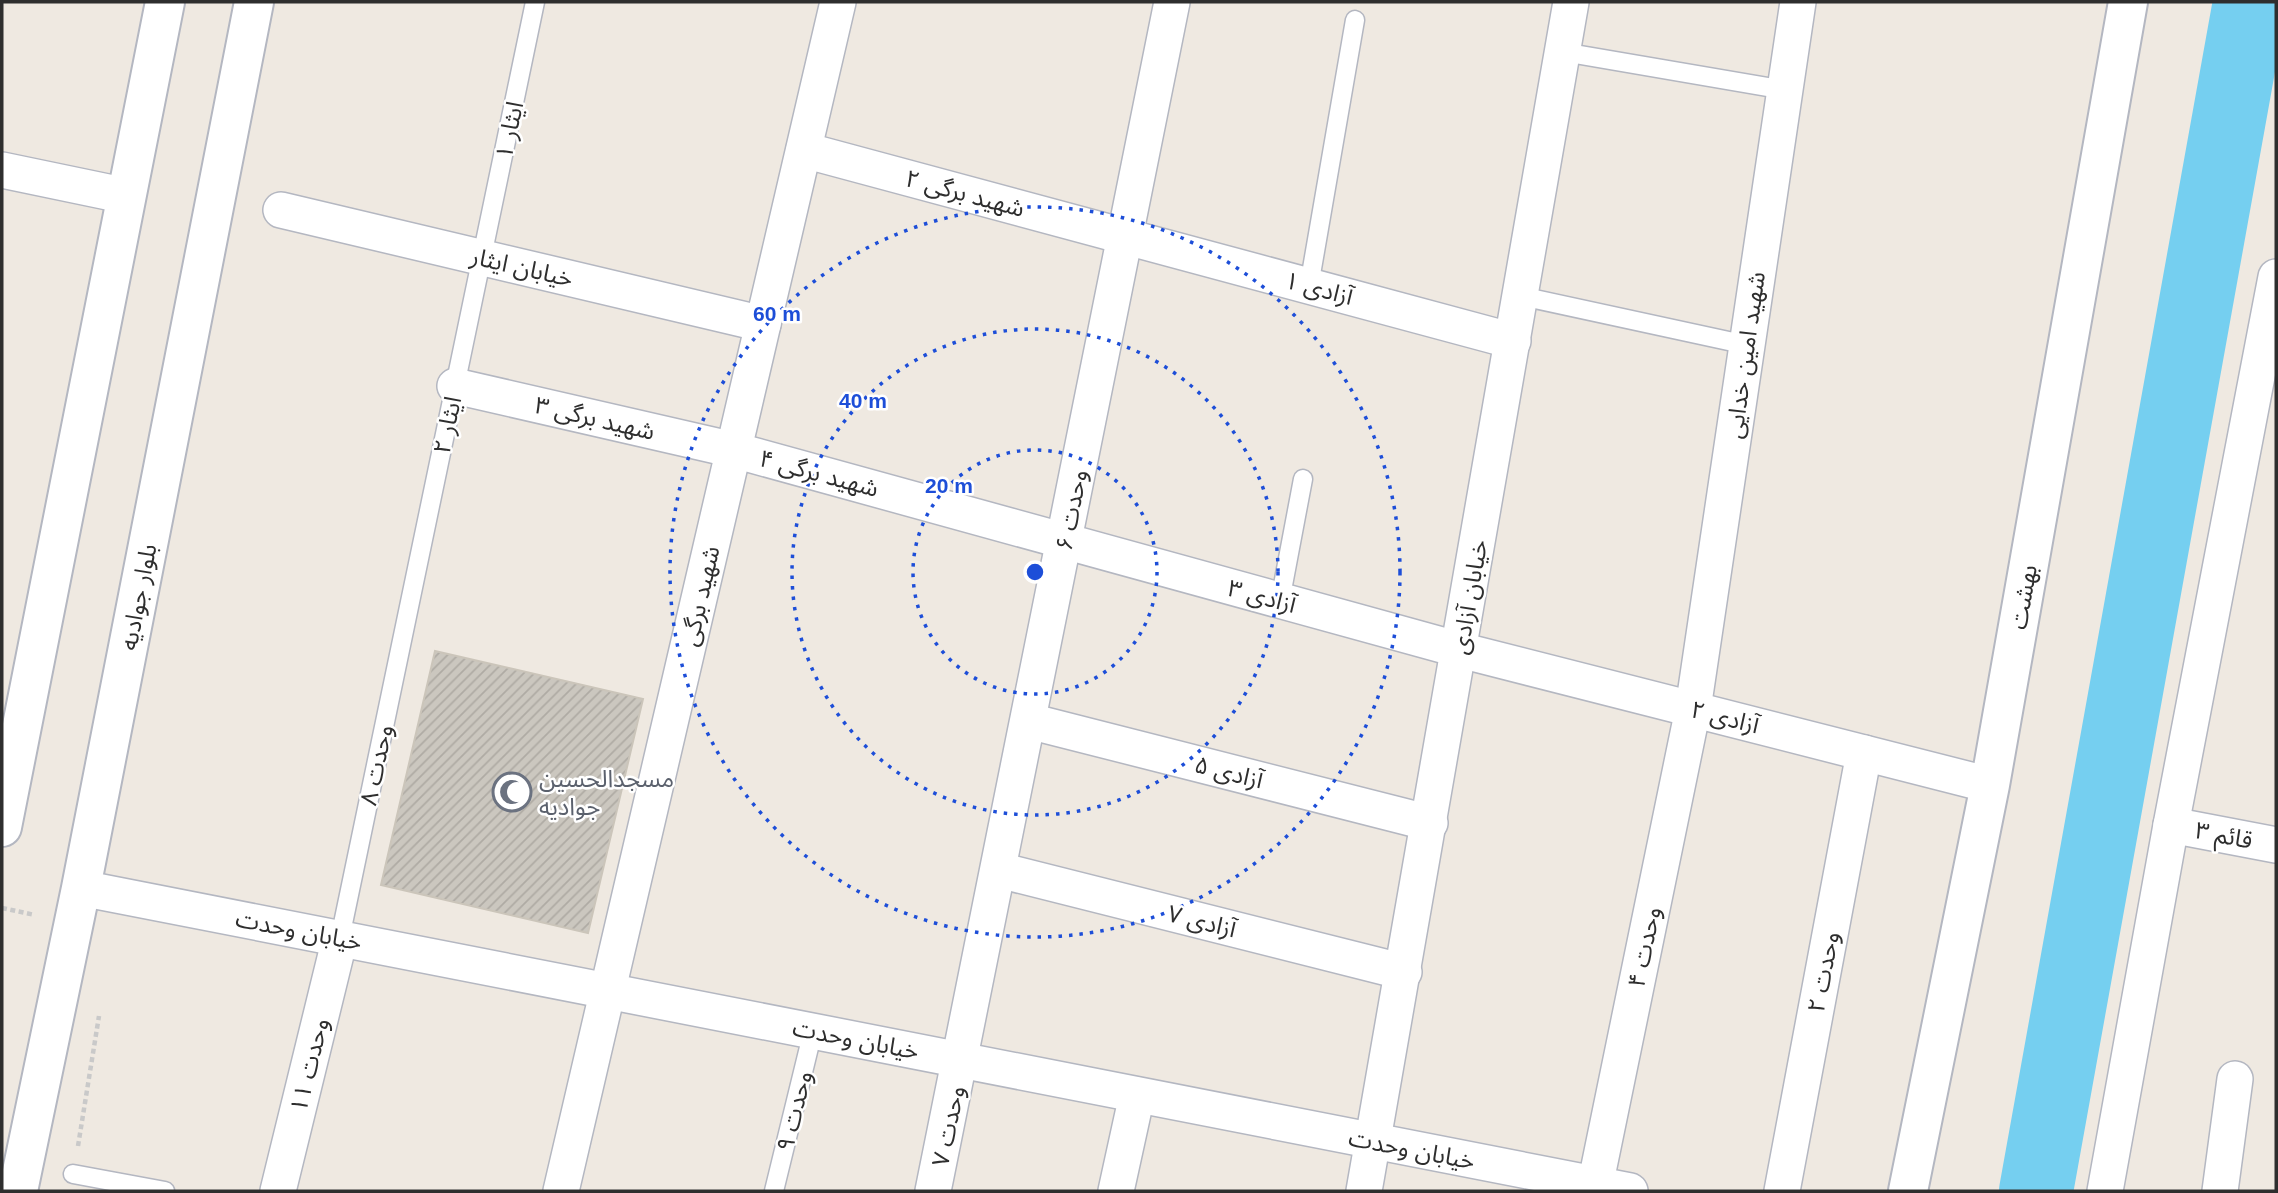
<svg xmlns="http://www.w3.org/2000/svg" width="2278" height="1193" viewBox="0 0 2278 1193" font-family="Helvetica,'Noto Sans Arabic',sans-serif">
	<style>
		.lines { fill: none; stroke-linecap: round; stroke-linejoin: round }
		.river { stroke: #75cff0; stroke-width: 74 }
		.building { fill: url(#building-hatch); stroke: #cbc5ba; stroke-width: 2 }
		.lane-casing { stroke: #b4b7c1; stroke-width: 21 }
		.street-casing { stroke: #b4b7c1; stroke-width: 38 }
		.secondary-casing { stroke: #b4b7c1; stroke-width: 42 }
		.path { stroke: #c9c9c9; stroke-width: 4.5; stroke-dasharray: 5 3.5; stroke-linecap: butt }
		.lane { stroke: #fff; stroke-width: 18 }
		.street { stroke: #fff; stroke-width: 35 }
		.secondary { stroke: #fff; stroke-width: 38 }
		.ring { fill: none; stroke: #1d4ed8; stroke-width: 3.5; stroke-dasharray: 3.5 7 }
		.labels { text-anchor: middle; dominant-baseline: central; stroke-width: 5; stroke-linejoin: round; paint-order: stroke }
		.street-label { font-size: 24px; fill: #2e2e2e; stroke: #fff }
		.worship-label { font-size: 24px; fill: #5b616d; stroke: #fff; text-anchor: start }
		.centre { fill: #1d4ed8; stroke: #fff; stroke-width: 3.5 }
		.ring-label { font-size: 21px; text-anchor: middle; font-weight: bold; fill: #1d4ed8; stroke: #fff; stroke-width: 5; stroke-linejoin: round; paint-order: stroke }
	</style>
	<defs>
		<pattern id="building-hatch" width="6" height="6" patternUnits="userSpaceOnUse" patternTransform="scale(1.75)"><rect width="6" height="6" fill="#cbc7bf"/><path d="M-1 1l2-2M0 6l6-6M5 7l2-2" fill="none" stroke="#afaba4"/></pattern>
	</defs>
	<rect width="100%" height="100%" fill="#efe9e1"/>
	<g class="lines">
		<polyline class="river" points="2036,1191 2250,2"/>
	</g>
	<polygon class="building" points="435,651 643,699 588,933 381,885"/>
	<g class="lines">
		<defs>
			<g id="lane">
				<polyline points="1563,52 1785,90"/>
				<polyline points="1309,286 1355,20"/>
				<polyline points="1521,296 1747,345"/>
				<polyline points="1280,601 1303,479"/>
				<polyline points="340,938 535,2"/>
				<polyline points="73,1174 165,1191"/>
				<polyline points="774,1191 813,1031"/>
			</g>
			<g id="street">
				<polyline points="804,150 1513,341"/>
				<polyline points="2,170 127,196"/>
				<polyline points="281,210 763,324"/>
				<polyline points="455,386 734,450 1460,650 1990,785"/>
				<polyline points="1029,721 1430,823"/>
				<polyline points="2171,825 2276,845"/>
				<polyline points="999,870 1404,972"/>
				<polyline points="81,888 1630,1191"/>
				<polyline points="278,1191 340,938"/>
				<polyline points="561,1191 838,2"/>
				<polyline points="933,1191 1172,2"/>
				<polyline points="1116,1191 1137,1095"/>
				<polyline points="1364,1191 1571,2"/>
				<polyline points="1594,1191 1693,709 1798,2"/>
				<polyline points="1782,1191 1864,753"/>
				<polyline points="2105,1191 2171,825 2276,277"/>
				<polyline points="2220,1191 2235,1079"/>
			</g>
			<g id="secondary">
				<polyline points="2,827 165,2"/>
				<polyline points="18,1191 81,888 254,2"/>
				<polyline points="1908,1191 1990,785 2128,2"/>
			</g>
		</defs>
		<use href="#lane" class="lane-casing"/>
		<use href="#street" class="street-casing"/>
		<use href="#secondary" class="secondary-casing"/>
		<g class="path">
			<polyline points="2,908 35,915"/>
			<polyline points="78,1146 99,1016"/>
		</g>
		<use href="#lane" class="lane"/>
		<use href="#street" class="street"/>
		<use href="#secondary" class="secondary"/>
	</g>
	<g class="ring">
		<circle cx="1035" cy="572" r="122"/>
		<circle cx="1035" cy="572" r="243"/>
		<circle cx="1035" cy="572" r="365"/>
	</g>
	<defs>
		<symbol id="mosque-ring" viewBox="-11 -11 22 22"><circle r="9.5" fill="#fff" stroke="#6b7280" stroke-width="1.5"/><path d="M3.5-4.9A6 6 0 1 0 3.5 4.9A5 5 0 1 1 3.5-4.9Z" fill="#6b7280"/></symbol>
	</defs>
	<g fill-rule="evenodd">
		<use href="#mosque-ring" x="490" y="770" width="44" height="44"/>
	</g>
	<g class="labels">
		<g class="street-label">
			<text transform="translate(509 130) rotate(-78)">ایثار ۱</text>
			<text transform="translate(965 193) rotate(15)">شهید برگی ۲</text>
			<text transform="translate(522 267) rotate(13)">خیابان ایثار</text>
			<text transform="translate(1319 288) rotate(15)">آزادی ۱</text>
			<text transform="translate(1745 355) rotate(-82)">شهید امین خدایی</text>
			<text transform="translate(595 418) rotate(13)">شهید برگی ۳</text>
			<text transform="translate(447 425) rotate(-78)">ایثار ۲</text>
			<text transform="translate(819 473) rotate(15)">شهید برگی ۴</text>
			<text transform="translate(1071 510) rotate(-79)">وحدت ۶</text>
			<text transform="translate(700 596) rotate(-77)">شهید برگی</text>
			<text transform="translate(1262 596) rotate(15)">آزادی ۳</text>
			<text transform="translate(138 597) rotate(-79)">بلوار جوادیه</text>
			<text transform="translate(1469 597) rotate(-80)">خیابان آزادی</text>
			<text transform="translate(2023 597) rotate(-80)">بهشت</text>
			<text transform="translate(1725 717) rotate(14)">آزادی ۲</text>
			<text transform="translate(376 765) rotate(-78)">وحدت ۸</text>
			<text transform="translate(1229 772) rotate(14)">آزادی ۵</text>
			<text transform="translate(2224 835) rotate(11)">قائم ۳</text>
			<text transform="translate(1202 921) rotate(14)">آزادی ۷</text>
			<text transform="translate(299 930) rotate(11)">خیابان وحدت</text>
			<text transform="translate(1644 947) rotate(-78)">وحدت ۴</text>
			<text transform="translate(1823 972) rotate(-79)">وحدت ۲</text>
			<text transform="translate(856 1039) rotate(11)">خیابان وحدت</text>
			<text transform="translate(309 1065) rotate(-76)">وحدت ۱۱</text>
			<text transform="translate(794 1111) rotate(-76)">وحدت ۹</text>
			<text transform="translate(948 1126) rotate(-78)">وحدت ۷</text>
			<text transform="translate(1412 1149) rotate(11)">خیابان وحدت</text>
		</g>
		<g class="worship-label">
			<text x="539" y="778">مسجدالحسین<tspan x="539" dy="28">جوادیه</tspan></text>
		</g>
	</g>
	<circle cx="1035" cy="572" r="10" class="centre"/>
	<g class="ring-label">
		<text x="777" y="321">60 m</text>
		<text x="863" y="408">40 m</text>
		<text x="949" y="493">20 m</text>
	</g>
	<rect width="2278" height="1193" fill="none" stroke="#2e2e2e" stroke-width="7"/>
</svg>
